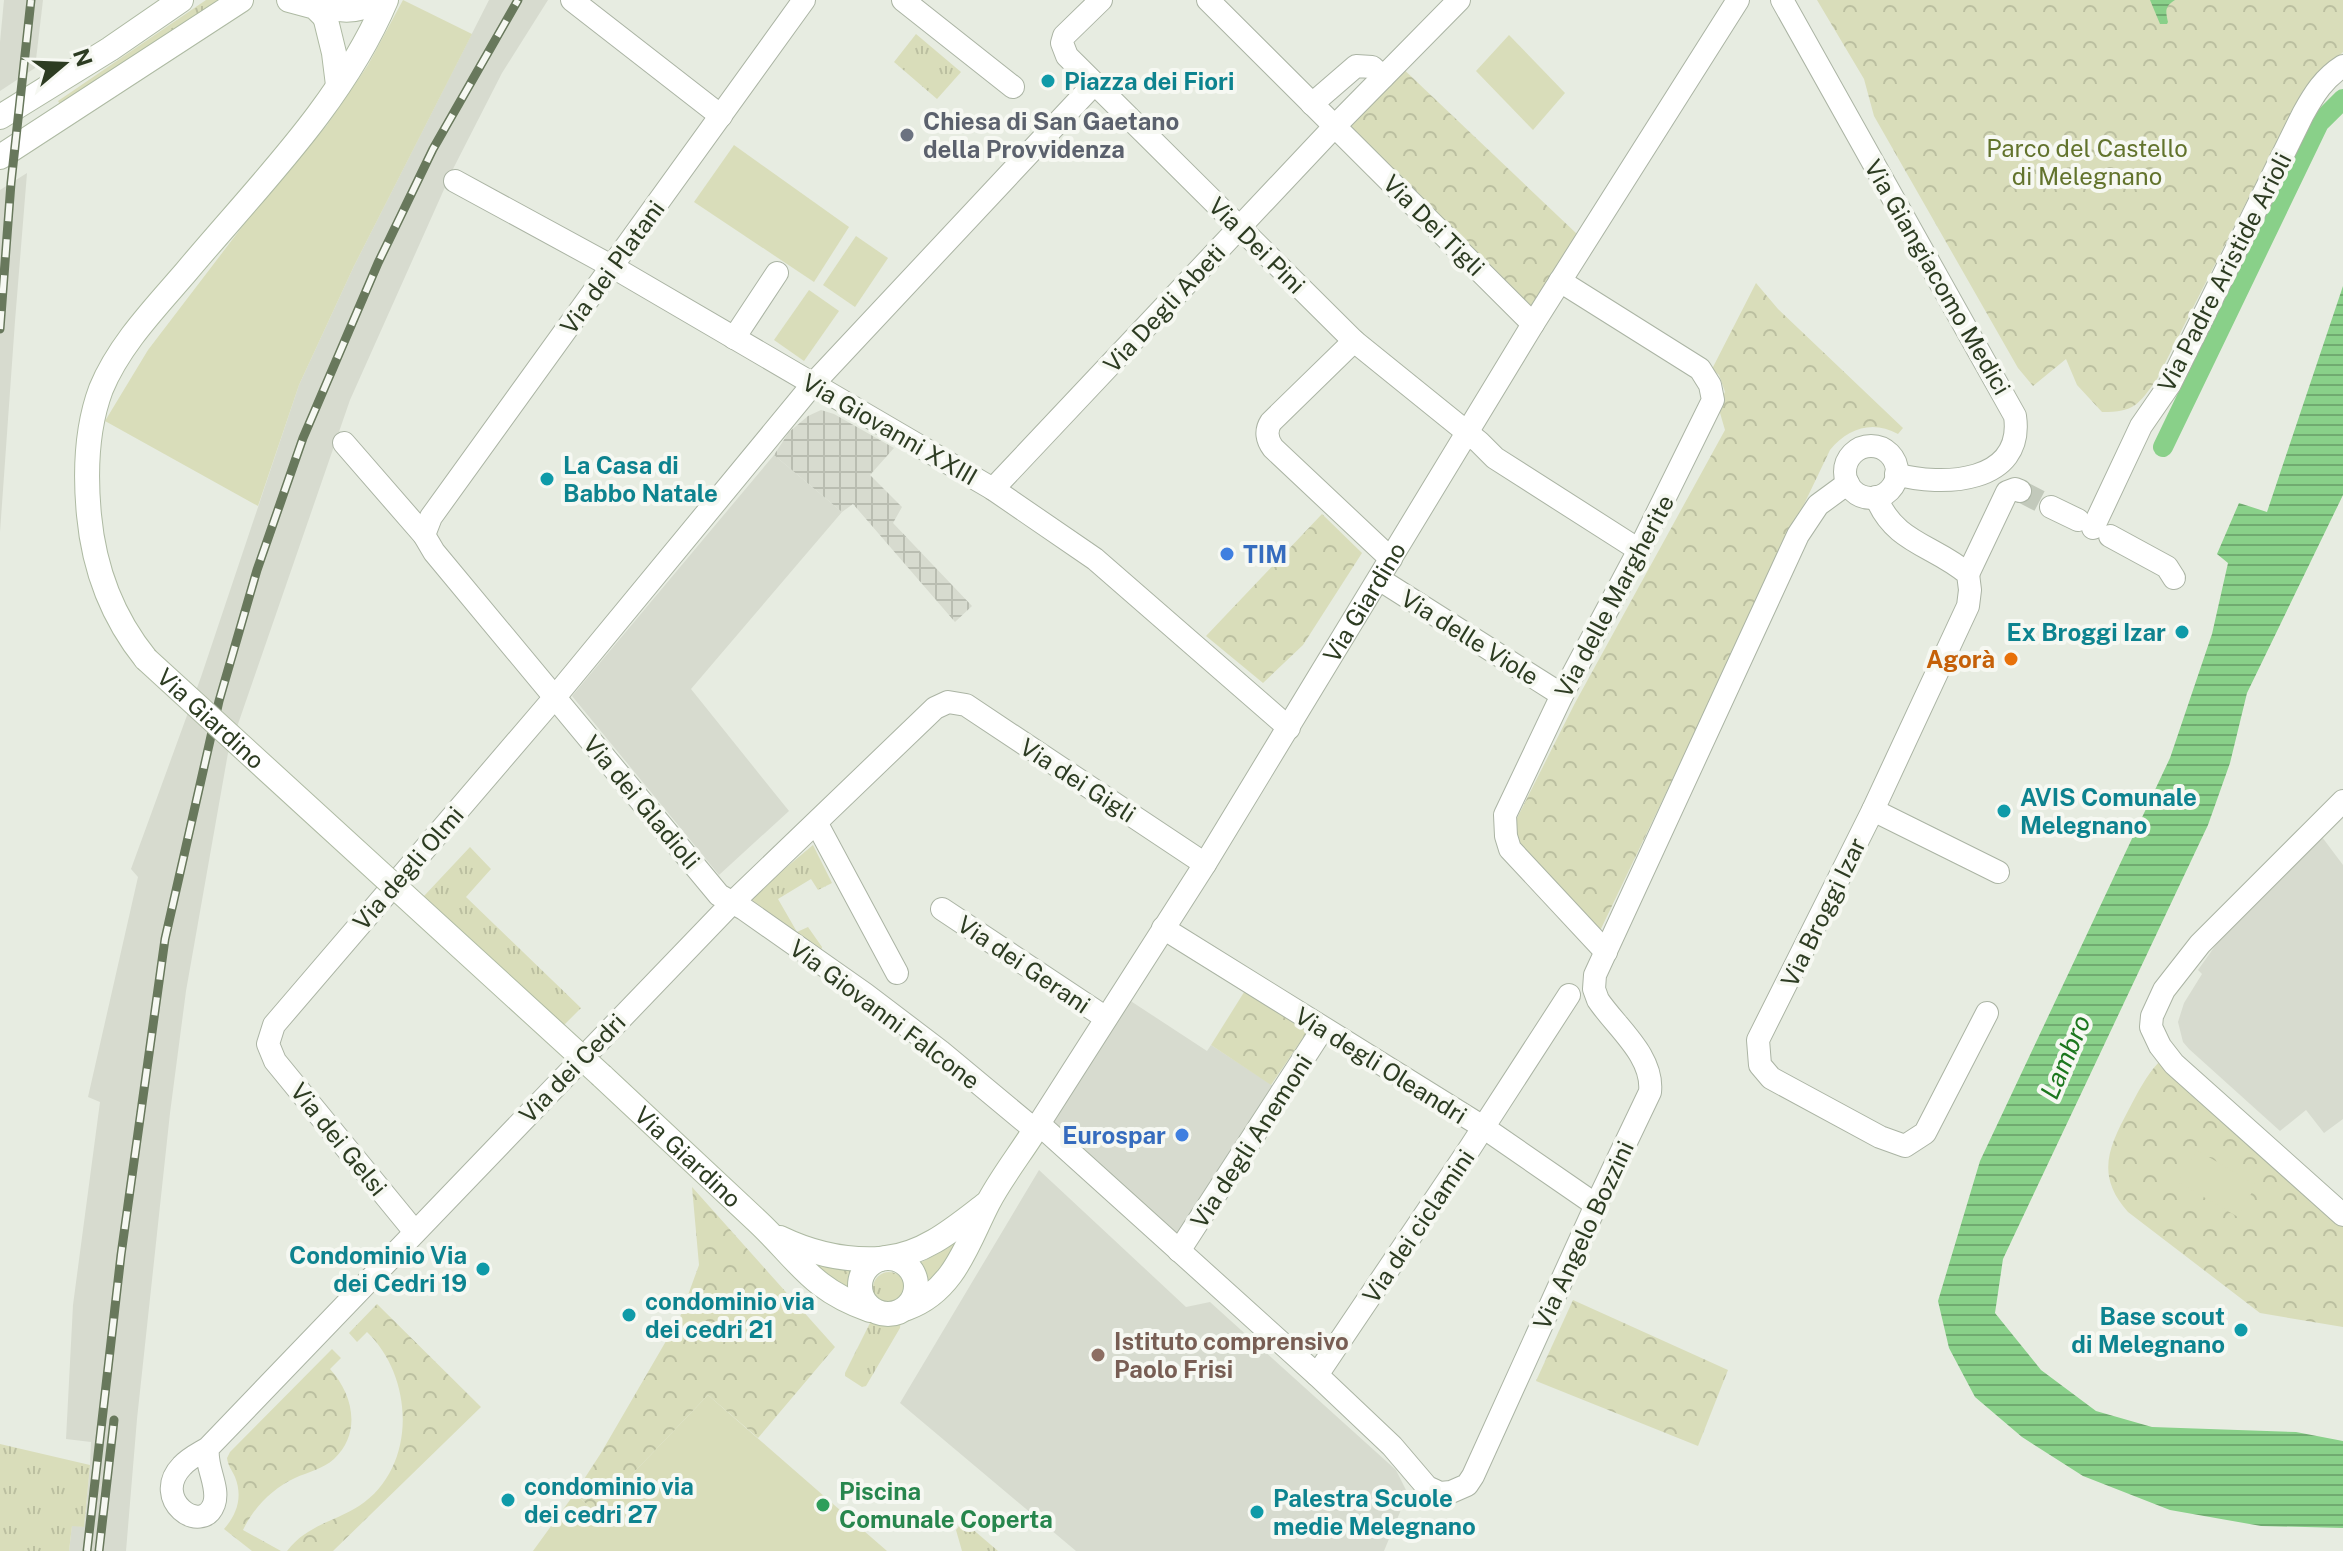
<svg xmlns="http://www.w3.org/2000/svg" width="2343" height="1551" viewBox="0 0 2343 1551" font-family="'Public Sans',sans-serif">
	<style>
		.built { fill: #d7dbcf }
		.industrial { fill: url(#industrial-grid) }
		.grass { fill: url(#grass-tufts) }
		.forest { fill: url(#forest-crowns) }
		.garden { fill: #d9ddba }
		.water { fill: url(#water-rules) }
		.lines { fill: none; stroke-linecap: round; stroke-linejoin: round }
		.canal { stroke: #89d089; stroke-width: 20 }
		.street-tunnel { stroke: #c2c9bb; stroke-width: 22; stroke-dasharray: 22 11; stroke-linecap: butt }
		.street-casing { stroke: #abb4a4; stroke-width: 24 }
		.secondary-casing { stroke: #aebaa3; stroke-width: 26 }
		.street { stroke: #fff; stroke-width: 22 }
		.secondary { stroke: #fff; stroke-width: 24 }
		.rail-casing { stroke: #68785c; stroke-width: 9 }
		.rail { stroke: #f6f8f2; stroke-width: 6; stroke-dasharray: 18; stroke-linecap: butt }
		.secondary-bridge-casing { stroke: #aebaa3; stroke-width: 26; stroke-linecap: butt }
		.secondary-bridge { stroke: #fff; stroke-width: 24 }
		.culture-dot { fill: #0f9aa8; stroke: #f6f8f2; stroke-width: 3 }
		.worship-dot { fill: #6b7280; stroke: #f6f8f2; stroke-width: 3 }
		.shop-dot { fill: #3f7fe0; stroke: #f6f8f2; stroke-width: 3 }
		.food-dot { fill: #e8710a; stroke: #f6f8f2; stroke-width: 3 }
		.education-dot { fill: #8d6e63; stroke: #f6f8f2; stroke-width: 3 }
		.leisure-dot { fill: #2e9e5b; stroke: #f6f8f2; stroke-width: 3 }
		.labels { text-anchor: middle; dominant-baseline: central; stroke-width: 8; stroke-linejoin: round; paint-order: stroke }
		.culture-label { font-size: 24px; font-weight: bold; fill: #0d838f; stroke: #f6f8f2; text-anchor: start }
		.worship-label { font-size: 24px; font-weight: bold; fill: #5b616d; stroke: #f6f8f2; text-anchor: start }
		.park-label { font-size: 24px; fill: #62732c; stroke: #f6f8f2 }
		.street-label { font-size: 24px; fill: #2d3c22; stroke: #f6f8f2 }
		.shop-label { font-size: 24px; font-weight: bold; fill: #366cbe; stroke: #f6f8f2; text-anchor: start }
		.food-label { font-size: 24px; font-weight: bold; fill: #c56008; stroke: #f6f8f2; text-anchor: end }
		.education-label { font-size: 24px; font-weight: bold; fill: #785e54; stroke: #f6f8f2; text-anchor: start }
		.leisure-label { font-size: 24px; font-weight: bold; fill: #27864d; stroke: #f6f8f2; text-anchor: start }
		.water-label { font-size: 26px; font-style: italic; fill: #1c771e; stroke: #f6f8f2 }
	</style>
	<defs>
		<pattern id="industrial-grid" width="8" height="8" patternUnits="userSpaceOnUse" patternTransform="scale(2)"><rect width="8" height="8" fill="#d7dbcf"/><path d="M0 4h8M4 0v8" fill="none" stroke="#b9bdb1"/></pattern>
		<pattern id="grass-tufts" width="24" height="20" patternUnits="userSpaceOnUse" patternTransform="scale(2)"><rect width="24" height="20" fill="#d9ddba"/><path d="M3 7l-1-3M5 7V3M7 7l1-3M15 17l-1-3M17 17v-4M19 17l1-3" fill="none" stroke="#bbbfa0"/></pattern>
		<pattern id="forest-crowns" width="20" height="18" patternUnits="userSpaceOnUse" patternTransform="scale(2)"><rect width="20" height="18" fill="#d9ddba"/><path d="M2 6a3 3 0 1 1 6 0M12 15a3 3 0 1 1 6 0" fill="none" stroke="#bbbfa0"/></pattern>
		<pattern id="water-rules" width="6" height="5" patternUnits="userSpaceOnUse" patternTransform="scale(2)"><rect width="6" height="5" fill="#89d089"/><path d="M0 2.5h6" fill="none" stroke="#70aa70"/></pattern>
	</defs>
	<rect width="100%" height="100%" fill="#e7ece1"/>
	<g class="built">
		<polygon points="4,0 43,0 35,68 0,91 0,42"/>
		<polygon points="489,0 548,0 502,73 454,167 350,400 228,753 186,991 170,1113 137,1419 126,1551 69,1551 72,1525 84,1527 90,1465 91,1442 66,1439 73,1305 100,1102 88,1097 138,877 131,869 201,677 299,385 354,266"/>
		<polygon points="27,173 15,321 0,532 0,190"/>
		<polygon points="774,455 842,512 691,689 789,811 719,875 572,696"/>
		<polygon points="2322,837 2343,865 2343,1119 2324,1133 2306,1110 2280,1131 2189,1049 2183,1042 2178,1022 2184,1003 2202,974 2198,970 2232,922"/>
		<polygon points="1126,998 1207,1051 1211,1045 1278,1089 1178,1243 1046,1123"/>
		<polygon points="1039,1170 1186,1307 1210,1302 1396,1470 1406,1490 1405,1500 1384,1551 1076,1551 900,1403"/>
	</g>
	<polygon class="industrial" points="821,410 834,414 894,448 870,475 902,507 893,523 972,606 955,622 853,504 842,512 774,455 789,432 808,416"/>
	<g class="grass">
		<polygon points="206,0 227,0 61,106 58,101"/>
		<polygon points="916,34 961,72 937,99 894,62"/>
		<polygon points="813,845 832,883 818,890 811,879 778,899 797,932 808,927 822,947 821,951 753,902 752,896"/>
		<polygon points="470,847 491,869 466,897 581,1008 564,1025 424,896"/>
		<polygon points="959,1237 946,1265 924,1288 916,1265 948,1248"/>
		<polygon points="797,1255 855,1270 853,1294"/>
		<circle cx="889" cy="1288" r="16"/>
		<polygon points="872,1319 889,1321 901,1319 900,1328 866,1386 862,1387 845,1376 845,1373"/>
		<polygon points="0,1444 90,1465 84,1527 72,1526 69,1551 0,1551"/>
		<polygon points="963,1521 998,1551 962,1551 956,1530"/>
	</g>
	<g class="forest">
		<path d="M 1817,0 L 2343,0 L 2343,52 L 2302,92 L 2157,379 C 2138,405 2135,412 2102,412 L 2077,385 L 2066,359 L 2033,386 L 2018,368 L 1874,116 L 1864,79 Z"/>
		<polygon points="1397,63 1577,234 1526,317 1334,127"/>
		<path d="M 1756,283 L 1778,309 L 1903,428 L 1898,434 C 1873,420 1848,428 1830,450 L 1599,933 L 1517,840 L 1516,820 L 1575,703 L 1725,430 L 1718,406 L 1725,392 L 1719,375 L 1712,369 Z"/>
		<polygon points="1322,514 1362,553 1303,645 1263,683 1206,636"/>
		<polygon points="1246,989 1309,1029 1271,1085 1211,1045"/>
		<path d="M 2159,1062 L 2343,1226 L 2343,1327 L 2260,1313 L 2128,1212 C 2095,1175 2109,1147 2129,1109 C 2138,1092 2146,1076 2159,1062 Z"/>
		<polygon points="692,1187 835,1347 758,1438 708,1395 595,1513 575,1493 601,1453 680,1317 699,1265"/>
		<polygon points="1573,1300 1728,1370 1698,1446 1536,1381"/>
		<path d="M 377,1304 L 481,1407 L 333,1551 L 287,1551 C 307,1525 334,1522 359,1506 C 418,1467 414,1377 367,1332 L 357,1342 L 349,1333 Z"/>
		<path d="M 332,1349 L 341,1358 L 330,1369 C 353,1394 362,1433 334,1459 C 323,1469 308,1472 295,1478 C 272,1489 254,1507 243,1530 L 281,1551 L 252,1551 L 224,1529 C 237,1514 243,1497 235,1477 C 232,1470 228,1466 227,1458 L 230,1452 Z"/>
	</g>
	<g class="garden">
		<polygon points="403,0 472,34 354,266 299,385 258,506 105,421 148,350 261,202 327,125 368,65"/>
		<polygon points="1509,35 1565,93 1533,130 1476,71"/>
		<polygon points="734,145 849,227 814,282 694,202"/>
		<polygon points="856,236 888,258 855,307 823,285"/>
		<polygon points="809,290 839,311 804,361 774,340"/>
		<polygon points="2197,1150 2256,1185 2238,1217 2178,1182"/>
		<polygon points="708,1395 887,1551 533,1551 575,1493 595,1513"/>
	</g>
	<g class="water">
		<path d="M 2150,0 L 2175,0 C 2164,7 2166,11 2168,22 L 2167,24 L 2160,24 Z"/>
		<polygon points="2343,286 2343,495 2247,693 2230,763 2208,825 2003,1259 1995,1313 2041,1370 2096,1411 2152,1427 2296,1432 2343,1441 2343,1528 2261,1526 2170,1510 2083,1476 2022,1437 1975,1397 1949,1348 1938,1301 1980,1161 2170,758 2212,634 2228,563 2217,554 2239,503 2267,512"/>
	</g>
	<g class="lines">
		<polyline class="canal" points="2163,447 2319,123 2343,99"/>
		<polyline class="street-tunnel" points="2020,491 2051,507"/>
		<defs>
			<g id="street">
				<polyline points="572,0 721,116"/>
				<polyline points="903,0 1013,87"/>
				<polyline points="1101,0 1064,36 1062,43 1067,56 1354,341 1479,442 1495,458 1639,550"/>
				<polyline points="1208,0 1533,324"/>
				<path d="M 1782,0 L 2015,416 C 2025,484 1941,487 1896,474"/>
				<polyline points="1312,104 1356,66 1372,67 1383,77"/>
				<polyline points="455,181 613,267 993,489 1095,559 1289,728"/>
				<polyline points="1560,281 1700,369 1710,385 1713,400 1639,550 1562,695 1505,815 1506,836 1510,849 1606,952"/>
				<polyline points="734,338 777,273"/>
				<path d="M 1354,341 L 1271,422 C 1265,431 1267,440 1273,448 L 1391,559"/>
				<path id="s1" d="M 344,443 L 424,535 L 434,552 L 719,895 L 744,909 L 865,994 L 940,1051 L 1035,1130 L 1205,864 L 1533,324 L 1738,0"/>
				<circle cx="1871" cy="472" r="26"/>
				<polyline points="993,489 1334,127 1459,0"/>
				<path d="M 1876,497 C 1894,543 1934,545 1968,574 L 1970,590 L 1968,606 L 1873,810 L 1758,1040 L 1760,1065 L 1771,1078 L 1880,1137 L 1905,1146 L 1925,1133 L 1987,1013"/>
				<polyline points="2051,507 2078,520"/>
				<path d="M 2093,528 L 2141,426 L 2170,384 L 2303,114 C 2314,94 2324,78 2343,66"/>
				<polyline points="424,535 431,517 804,0"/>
				<polyline points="2110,536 2167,567 2174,578"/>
				<polyline points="1968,574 2007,492 2015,489 2020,491"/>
				<polyline points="1379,579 1562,695"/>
				<polyline points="2343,801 2200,944 2164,990 2152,1016 2151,1027 2160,1046 2174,1064 2343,1215"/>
				<polyline points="1873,810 1998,872"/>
				<polyline points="817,824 897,973"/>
				<polyline points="942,909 1106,1018"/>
				<polyline points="1163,928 1483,1127 1596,1205"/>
				<path d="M 1039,1124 L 1317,1375 L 1392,1446 L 1427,1487 L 1440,1493 L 1451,1492 L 1467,1485 L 1473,1476 L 1596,1205 L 1650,1092 C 1654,1056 1616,1027 1598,1000 L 1594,989 L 1595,975 L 1798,535 L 1818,505 L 1848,483"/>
				<polyline points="415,1232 275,1061 268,1044 274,1025 555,697 813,384 1094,84"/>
				<polyline points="1179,1251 1322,1030"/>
				<polyline points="1317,1375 1470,1148 1569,995"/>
				<path d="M 208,1448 C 205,1467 220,1487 214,1504 C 202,1537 150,1499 182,1466 C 189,1458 200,1453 208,1448 L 731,904 L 935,708 L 948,702 L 966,705 L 1205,864"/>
			</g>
			<g id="secondary">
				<polyline points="289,0 315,7 325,17"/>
				<polyline points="321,0 334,53 338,85"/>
				<path d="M 321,0 C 339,16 361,10 381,0"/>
				<polyline points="0,117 110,49 181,0"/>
				<polyline points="0,157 241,0"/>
				<path d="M 146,659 C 112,617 94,569 89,515 C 85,473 86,429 101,389 C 119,345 155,308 186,272 C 257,187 342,104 386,0"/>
				<path id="s2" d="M 602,1076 C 653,1124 705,1172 756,1220 C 799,1260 810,1289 870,1310"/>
				<path d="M 780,1238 C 813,1254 844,1261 880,1259"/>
				<circle cx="888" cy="1286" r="28"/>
				<path d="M 886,1258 C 925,1254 956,1227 986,1204"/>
				<path d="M 907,1308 C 954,1291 967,1244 988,1203 C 1001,1178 1020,1154 1035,1130"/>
			</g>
		</defs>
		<use href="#street" class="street-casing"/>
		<use href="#secondary" class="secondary-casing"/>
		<use href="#street" class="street"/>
		<use href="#secondary" class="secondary"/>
		<defs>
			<g id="rail">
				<polyline points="0,329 11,183 31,0"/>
				<polyline points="87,1551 121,1255 165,939 219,701 257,570 303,438 378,263 433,149 518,0"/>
				<polyline points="99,1551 114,1420"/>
			</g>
		</defs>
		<use href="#rail" class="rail-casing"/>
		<use href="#rail" class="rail"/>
		<defs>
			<g id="secondary-bridge">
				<path id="s3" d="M 146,659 L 602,1076"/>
			</g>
		</defs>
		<use href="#secondary-bridge" class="secondary-bridge-casing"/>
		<use href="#secondary-bridge" class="secondary-bridge"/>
	</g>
	<g class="culture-dot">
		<circle cx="1048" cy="81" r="8"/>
		<circle cx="547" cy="479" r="8"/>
		<circle cx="2182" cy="632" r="8"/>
		<circle cx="2004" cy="811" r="8"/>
		<circle cx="483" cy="1269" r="8"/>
		<circle cx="629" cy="1315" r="8"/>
		<circle cx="2241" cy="1330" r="8"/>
		<circle cx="508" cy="1500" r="8"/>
		<circle cx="1257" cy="1512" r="8"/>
	</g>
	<circle class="worship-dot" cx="907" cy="135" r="8"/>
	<g class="shop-dot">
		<circle cx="1227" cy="554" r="8"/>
		<circle cx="1182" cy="1135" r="8"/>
	</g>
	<circle class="food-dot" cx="2011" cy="659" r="8"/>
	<circle class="education-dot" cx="1098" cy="1355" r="8"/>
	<circle class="leisure-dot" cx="823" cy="1505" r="8"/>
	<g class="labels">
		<g class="culture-label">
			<text x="1064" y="81">Piazza dei Fiori</text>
			<text x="563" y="465">La Casa di<tspan x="563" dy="28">Babbo Natale</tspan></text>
			<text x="2166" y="632" text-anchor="end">Ex Broggi Izar</text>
			<text x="2020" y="797">AVIS Comunale<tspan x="2020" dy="28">Melegnano</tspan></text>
			<text x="467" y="1255" text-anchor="end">Condominio Via<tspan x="467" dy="28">dei Cedri 19</tspan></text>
			<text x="645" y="1301">condominio via<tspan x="645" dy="28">dei cedri 21</tspan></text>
			<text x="2225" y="1316" text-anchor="end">Base scout<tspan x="2225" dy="28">di Melegnano</tspan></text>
			<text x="524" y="1486">condominio via<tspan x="524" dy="28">dei cedri 27</tspan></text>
			<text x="1273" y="1498">Palestra Scuole<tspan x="1273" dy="28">medie Melegnano</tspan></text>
		</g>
		<g class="worship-label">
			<text x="923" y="121">Chiesa di San Gaetano<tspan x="923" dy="28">della Provvidenza</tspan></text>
		</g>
		<g class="park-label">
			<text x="2087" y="148">Parco del Castello<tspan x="2087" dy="28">di Melegnano</tspan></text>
		</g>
		<g class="street-label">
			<text transform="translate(1434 225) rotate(45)">Via Dei Tigli</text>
			<text transform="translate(1257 245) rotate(45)">Via Dei Pini</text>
			<text transform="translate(612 267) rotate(-54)">Via dei Platani</text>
			<text transform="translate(2224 272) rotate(-63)">Via Padre Aristide Arioli</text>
			<text transform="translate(1938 277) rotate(60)">Via Giangiacomo Medici</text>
			<text transform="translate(1164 308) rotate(-47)">Via Degli Abeti</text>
			<text transform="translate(890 429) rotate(30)">Via Giovanni XXIII</text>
			<text transform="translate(1614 596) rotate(-62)">Via delle Margherite</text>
			<text stroke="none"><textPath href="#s1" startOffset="1604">Via Giardino</textPath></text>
			<text transform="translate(1470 637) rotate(32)">Via delle Viole</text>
			<text stroke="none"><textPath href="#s3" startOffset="88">Via Giardino</textPath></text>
			<text transform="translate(1078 780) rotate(33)">Via dei Gigli</text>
			<text transform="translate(642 802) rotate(50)">Via dei Gladioli</text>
			<text transform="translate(408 868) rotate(-49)">Via degli Olmi</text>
			<text transform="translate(1823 912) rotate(-64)">Via Broggi Izar</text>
			<text transform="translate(1024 964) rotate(34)">Via dei Gerani</text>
			<text transform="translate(885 1014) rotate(37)">Via Giovanni Falcone</text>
			<text transform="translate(1381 1065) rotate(32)">Via degli Oleandri</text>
			<text transform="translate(572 1068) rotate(-46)">Via dei Cedri</text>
			<text transform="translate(339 1139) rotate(51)">Via dei Gelsi</text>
			<text transform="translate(1251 1141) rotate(-57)">Via degli Anemoni</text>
			<text stroke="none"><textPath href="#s2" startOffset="118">Via Giardino</textPath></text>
			<text transform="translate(1418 1226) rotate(-56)">Via dei ciclamini</text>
			<text transform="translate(1583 1235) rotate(-65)">Via Angelo Bozzini</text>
		</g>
		<g class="shop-label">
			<text x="1243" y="554">TIM</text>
			<text x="1166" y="1135" text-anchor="end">Eurospar</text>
		</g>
		<g class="food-label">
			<text x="1995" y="659">Agorà</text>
		</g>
		<g class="education-label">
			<text x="1114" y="1341">Istituto comprensivo<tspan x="1114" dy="28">Paolo Frisi</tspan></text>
		</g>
		<g class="leisure-label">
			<text x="839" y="1491">Piscina<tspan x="839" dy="28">Comunale Coperta</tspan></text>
		</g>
		<g class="water-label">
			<text transform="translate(2065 1057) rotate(-67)">Lambro</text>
		</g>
	</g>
	<g transform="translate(64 64) rotate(71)" stroke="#f6f8f2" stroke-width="6" paint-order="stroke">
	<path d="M0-6L14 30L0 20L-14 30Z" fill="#2d3c22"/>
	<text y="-12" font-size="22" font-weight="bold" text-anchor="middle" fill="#2d3c22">N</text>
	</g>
</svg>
